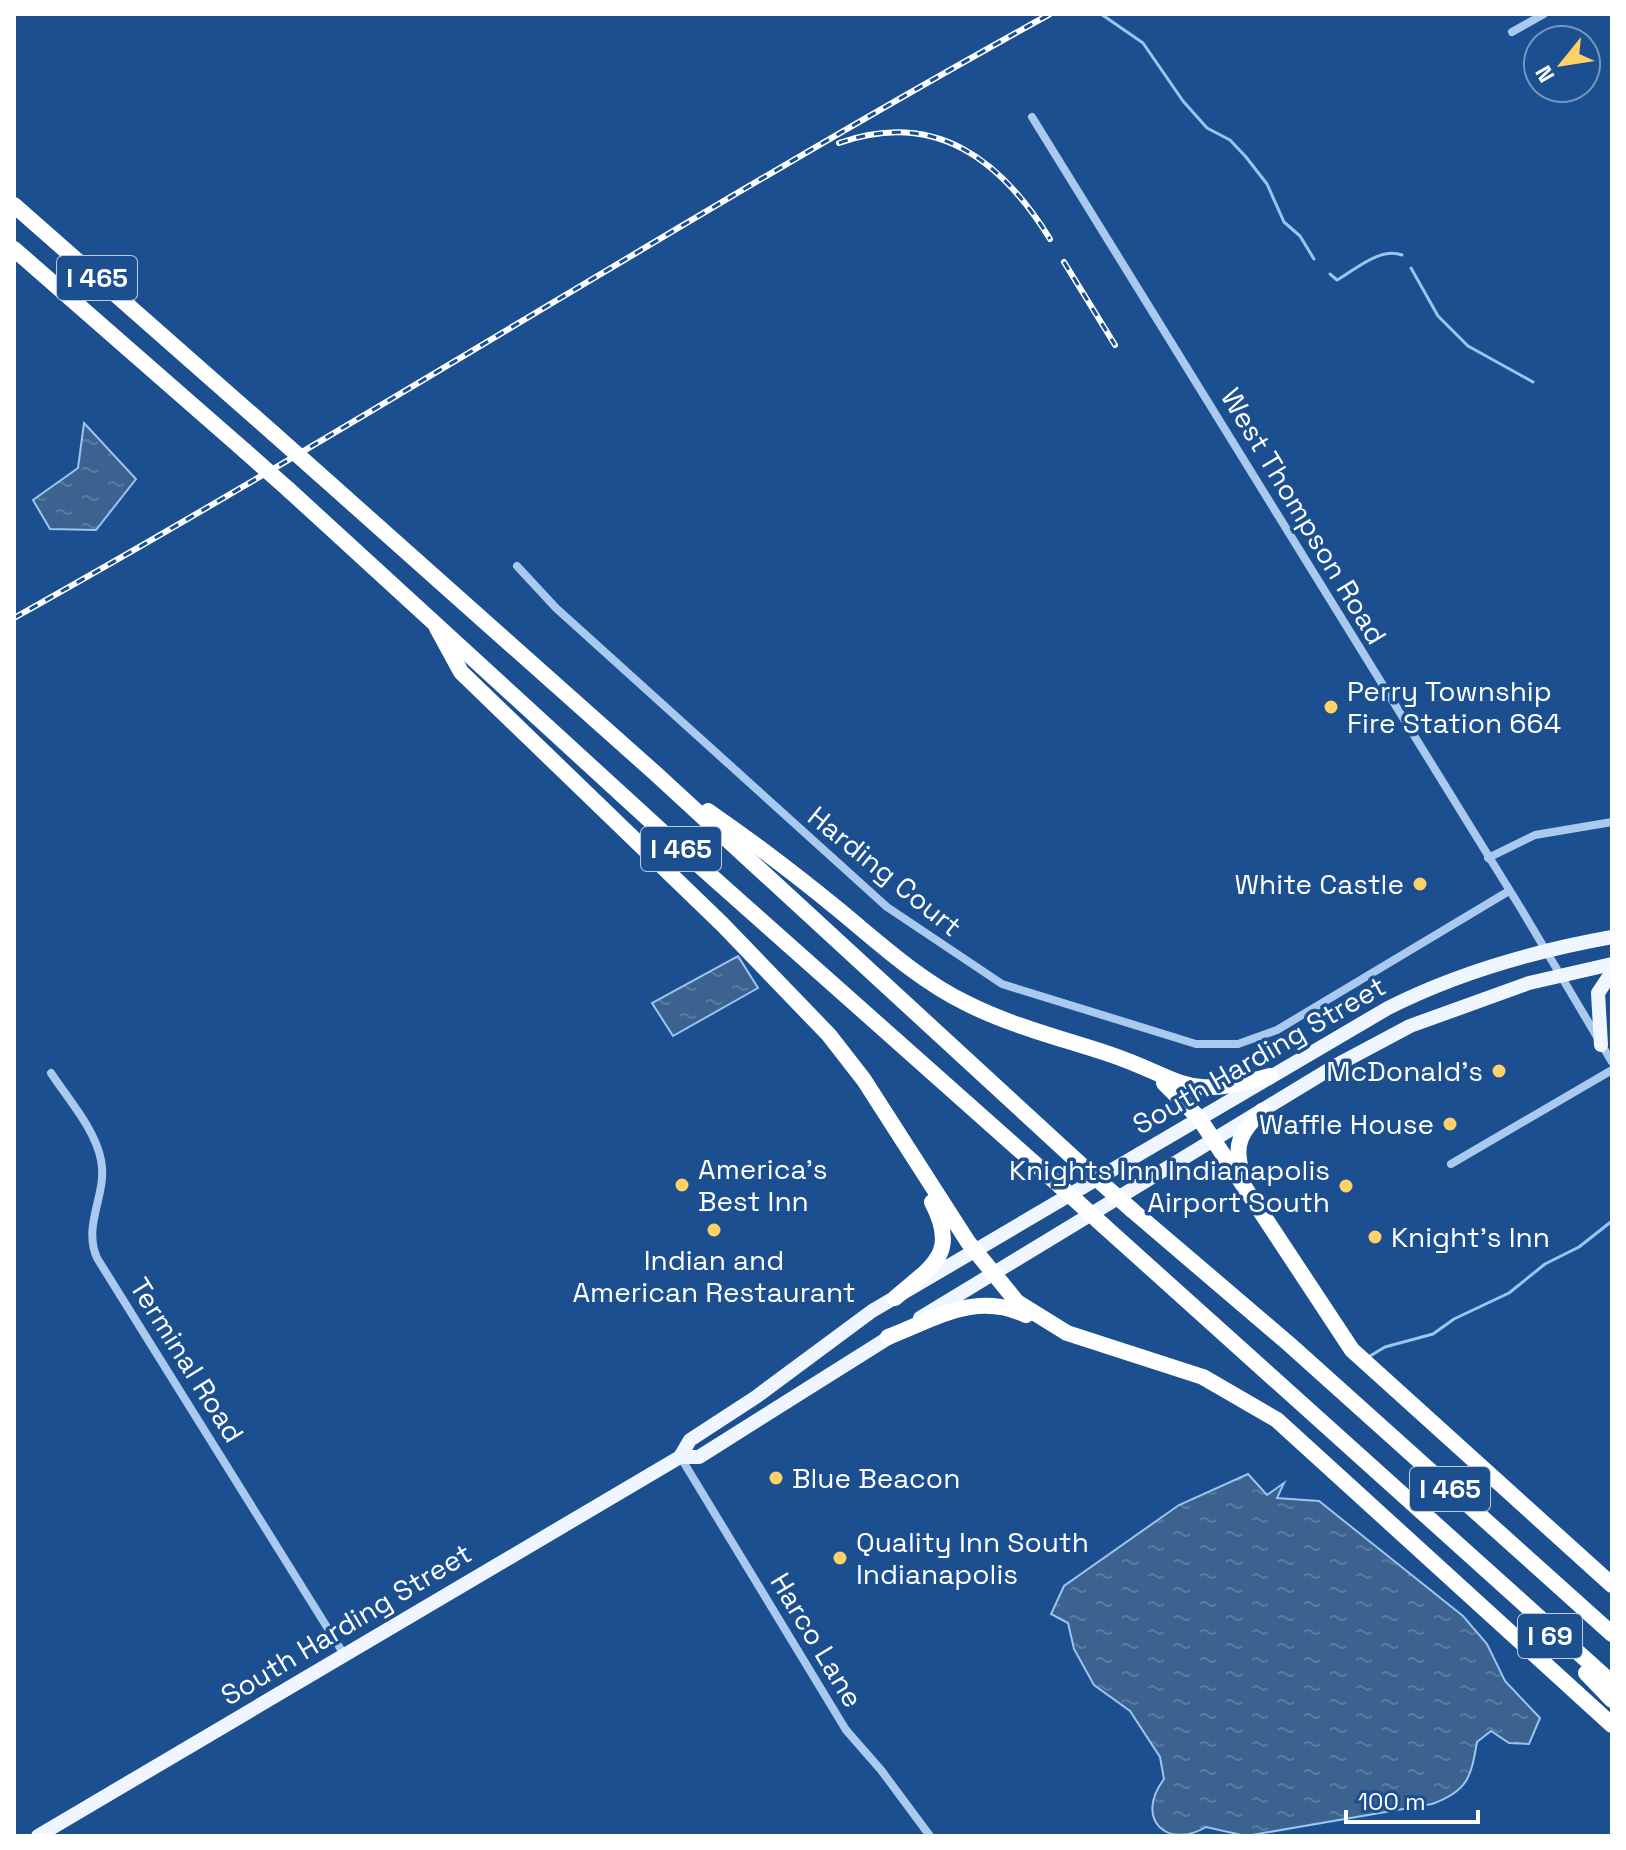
<svg xmlns="http://www.w3.org/2000/svg" width="1626" height="1850" viewBox="0 0 1626 1850" font-family="'Space Grotesk',sans-serif">
	<style>
		.water { fill: url(#water-ripples); stroke: #9cc4f0; stroke-width: 2 }
		.lines { fill: none; stroke-linecap: round; stroke-linejoin: round }
		.stream { stroke: #9cc4f0; stroke-width: 3 }
		.street { stroke: #a9c9ee; stroke-width: 8 }
		.primary { stroke: #f0f6ff; stroke-width: 14 }
		.highway { stroke: #fff; stroke-width: 16 }
		.rail-casing { stroke: #fff; stroke-width: 6 }
		.rail { stroke: #1b4f8f; stroke-width: 3; stroke-dasharray: 9; stroke-linecap: butt }
		.highway-bridge { stroke: #fff; stroke-width: 16 }
		.poi-dot { fill: #ffd166; stroke: #1b4f8f; stroke-width: 3 }
		.labels { text-anchor: middle; dominant-baseline: central; stroke-width: 7; stroke-linejoin: round; paint-order: stroke }
		.shield { fill: #1b4f8f; stroke: #bbcadd; stroke-width: 2 }
		.shield-label { font-size: 26px; font-weight: bold; fill: #fff }
		.street-label { font-size: 28px; fill: #fff; stroke: #1b4f8f }
		.poi-label { font-size: 28px; fill: #fff; stroke: #1b4f8f; text-anchor: start }
	</style>
	<defs>
		<pattern id="water-ripples" width="26" height="14" patternUnits="userSpaceOnUse" patternTransform="scale(2)"><rect width="26" height="14" fill="#3c6290"/><path d="M2 4q2-2 4 0t4 0M15 11q2-2 4 0t4 0" fill="none" stroke="#597aa1"/></pattern>
	</defs>
	<rect width="100%" height="100%" fill="#1b4f8f"/>
	<g class="water">
		<polygon points="84,423 136,479 96,530 50,529 33,500 78,468"/>
		<polygon points="738,956 758,988 673,1036 652,1003"/>
		<path d="M 1248,1474 L 1267,1495 L 1284,1483 L 1277,1498 L 1319,1501 L 1463,1616 L 1487,1644 L 1505,1681 L 1540,1718 L 1529,1744 L 1509,1743 L 1491,1731 L 1477,1742 C 1471,1777 1468,1791 1432,1804 L 1246,1836 L 1206,1827 C 1167,1850 1134,1819 1164,1779 L 1160,1757 L 1130,1711 L 1094,1685 L 1074,1649 L 1068,1623 L 1051,1614 L 1064,1586 L 1179,1505 Z"/>
	</g>
	<g class="lines">
		<g class="stream">
			<polyline points="1101,14 1143,43 1183,101 1207,128 1230,140 1246,157 1267,184 1284,222 1300,236 1314,259"/>
			<polyline points="1411,268 1438,316 1468,346 1533,382"/>
			<path d="M 1330,274 L 1337,280 C 1356,269 1380,247 1402,255"/>
			<polyline points="1370,1356 1385,1347 1433,1334 1454,1319 1509,1293 1545,1264 1579,1247 1612,1221"/>
		</g>
		<g class="street">
			<polyline points="1512,32 1544,14"/>
			<polyline points="1032,117 1520,907 1612,1062"/>
			<polyline points="517,566 556,608 887,907 1002,984 1196,1044 1238,1044 1277,1030 1509,891"/>
			<polyline points="1488,858 1535,835 1612,822"/>
			<path d="M 51,1073 C 68,1099 95,1129 101,1160 C 108,1194 82,1224 97,1258 L 345,1656"/>
			<polyline points="1451,1164 1612,1070"/>
			<polyline points="681,1458 846,1730 881,1770 930,1836"/>
		</g>
		<g class="primary">
			<polyline points="1601,1045 1598,993 1612,972"/>
			<polyline points="920,1318 1335,1066 1410,1026 1529,983 1612,964"/>
			<polyline points="680,1457 699,1457 896,1333"/>
			<path d="M 38,1836 L 680,1457 L 690,1440 L 756,1397 L 872,1311 L 1388,1008 C 1459,972 1534,951 1612,937"/>
		</g>
		<g class="highway">
			<polyline points="14,205 273,433"/>
			<polyline points="14,249 245,451"/>
			<polyline points="318,473 655,773 1079,1163"/>
			<polyline points="289,490 692,859 1060,1186"/>
			<polyline points="437,628 461,672 722,924 829,1035 864,1080 968,1242 1017,1302 1067,1333 1203,1377 1277,1420 1612,1725"/>
			<path d="M 708,811 C 753,842 796,875 839,910 C 879,943 919,980 966,1003 C 1011,1026 1061,1038 1109,1054 C 1186,1080 1182,1101 1270,1076"/>
			<polyline points="1164,1083 1199,1118 1352,1350 1612,1585"/>
			<path d="M 1242,1173 C 1233,1144 1241,1131 1262,1111"/>
			<polyline points="1132,1210 1289,1344 1612,1634"/>
			<polyline points="1104,1226 1612,1683"/>
			<path d="M 895,1298 C 933,1265 959,1254 932,1202"/>
			<path d="M 888,1337 C 935,1319 975,1291 1026,1315"/>
			<polyline points="1586,1673 1612,1700"/>
		</g>
		<defs>
			<g id="rail">
				<path d="M 839,143 C 936,109 1001,160 1050,239"/>
				<polyline points="1064,262 1115,345"/>
				<path d="M 14,618 C 363,423 700,207 1050,14"/>
			</g>
		</defs>
		<use href="#rail" class="rail-casing"/>
		<use href="#rail" class="rail"/>
		<g class="highway-bridge">
			<polyline points="273,433 318,473"/>
			<polyline points="245,451 289,490"/>
			<polyline points="1079,1163 1132,1210"/>
			<polyline points="1060,1186 1104,1226"/>
		</g>
	</g>
	<g class="poi-dot">
		<circle cx="1331" cy="707" r="8"/>
		<circle cx="1420" cy="884" r="8"/>
		<circle cx="1499" cy="1071" r="8"/>
		<circle cx="1450" cy="1124" r="8"/>
		<circle cx="682" cy="1185" r="8"/>
		<circle cx="1346" cy="1186" r="8"/>
		<circle cx="714" cy="1230" r="8"/>
		<circle cx="1375" cy="1237" r="8"/>
		<circle cx="776" cy="1478" r="8"/>
		<circle cx="840" cy="1558" r="8"/>
	</g>
	<g class="labels">
		<g class="shield">
			<rect x="57" y="256" width="80" height="44" rx="6"/>
			<rect x="641" y="827" width="80" height="44" rx="6"/>
			<rect x="1410" y="1467" width="80" height="44" rx="6"/>
			<rect x="1518" y="1614" width="64" height="44" rx="6"/>
		</g>
		<g class="shield-label">
			<text x="97" y="278">I 465</text>
			<text x="681" y="849">I 465</text>
			<text x="1450" y="1489">I 465</text>
			<text x="1550" y="1636">I 69</text>
		</g>
		<g class="street-label">
			<text transform="translate(1304 516) rotate(59)">West Thompson Road</text>
			<text transform="translate(885 871) rotate(39)">Harding Court</text>
			<text transform="translate(1259 1055) rotate(-30)">South Harding Street</text>
			<text transform="translate(187 1360) rotate(58)">Terminal Road</text>
			<text transform="translate(346 1624) rotate(-31)">South Harding Street</text>
			<text transform="translate(817 1640) rotate(59)">Harco Lane</text>
		</g>
		<g class="poi-label">
			<text x="1347" y="691">Perry Township<tspan x="1347" dy="32">Fire Station 664</tspan></text>
			<text x="1404" y="884" text-anchor="end">White Castle</text>
			<text x="1483" y="1071" text-anchor="end">McDonald's</text>
			<text x="1434" y="1124" text-anchor="end">Waffle House</text>
			<text x="698" y="1169">America's<tspan x="698" dy="32">Best Inn</tspan></text>
			<text x="1330" y="1170" text-anchor="end">Knights Inn Indianapolis<tspan x="1330" dy="32">Airport South</tspan></text>
			<text x="1391" y="1237">Knight's Inn</text>
			<text x="714" y="1260" text-anchor="middle">Indian and<tspan x="714" dy="32">American Restaurant</tspan></text>
			<text x="792" y="1478">Blue Beacon</text>
			<text x="856" y="1542">Quality Inn South<tspan x="856" dy="32">Indianapolis</tspan></text>
		</g>
	</g>
	<rect width="1626" height="1850" fill="none" stroke="#ffffff" stroke-width="32"/>
	<g transform="translate(1562 64) rotate(240)"><circle r="38" fill="#1b4f8f" stroke="#7695bc" stroke-width="2"/>
	<path d="M0-6L14 30L0 20L-14 30Z" fill="#ffd166"/>
	<text y="-12" font-size="22" font-weight="bold" text-anchor="middle" fill="#ffffff">N</text>
	</g>
	<path d="M1346 1810v12h132v-12" fill="none" stroke="#ffffff" stroke-width="4"/>
	<text x="1358" y="1810" font-size="24" fill="#ffffff" stroke="#1b4f8f" stroke-width="6" paint-order="stroke">100 m</text>
</svg>
